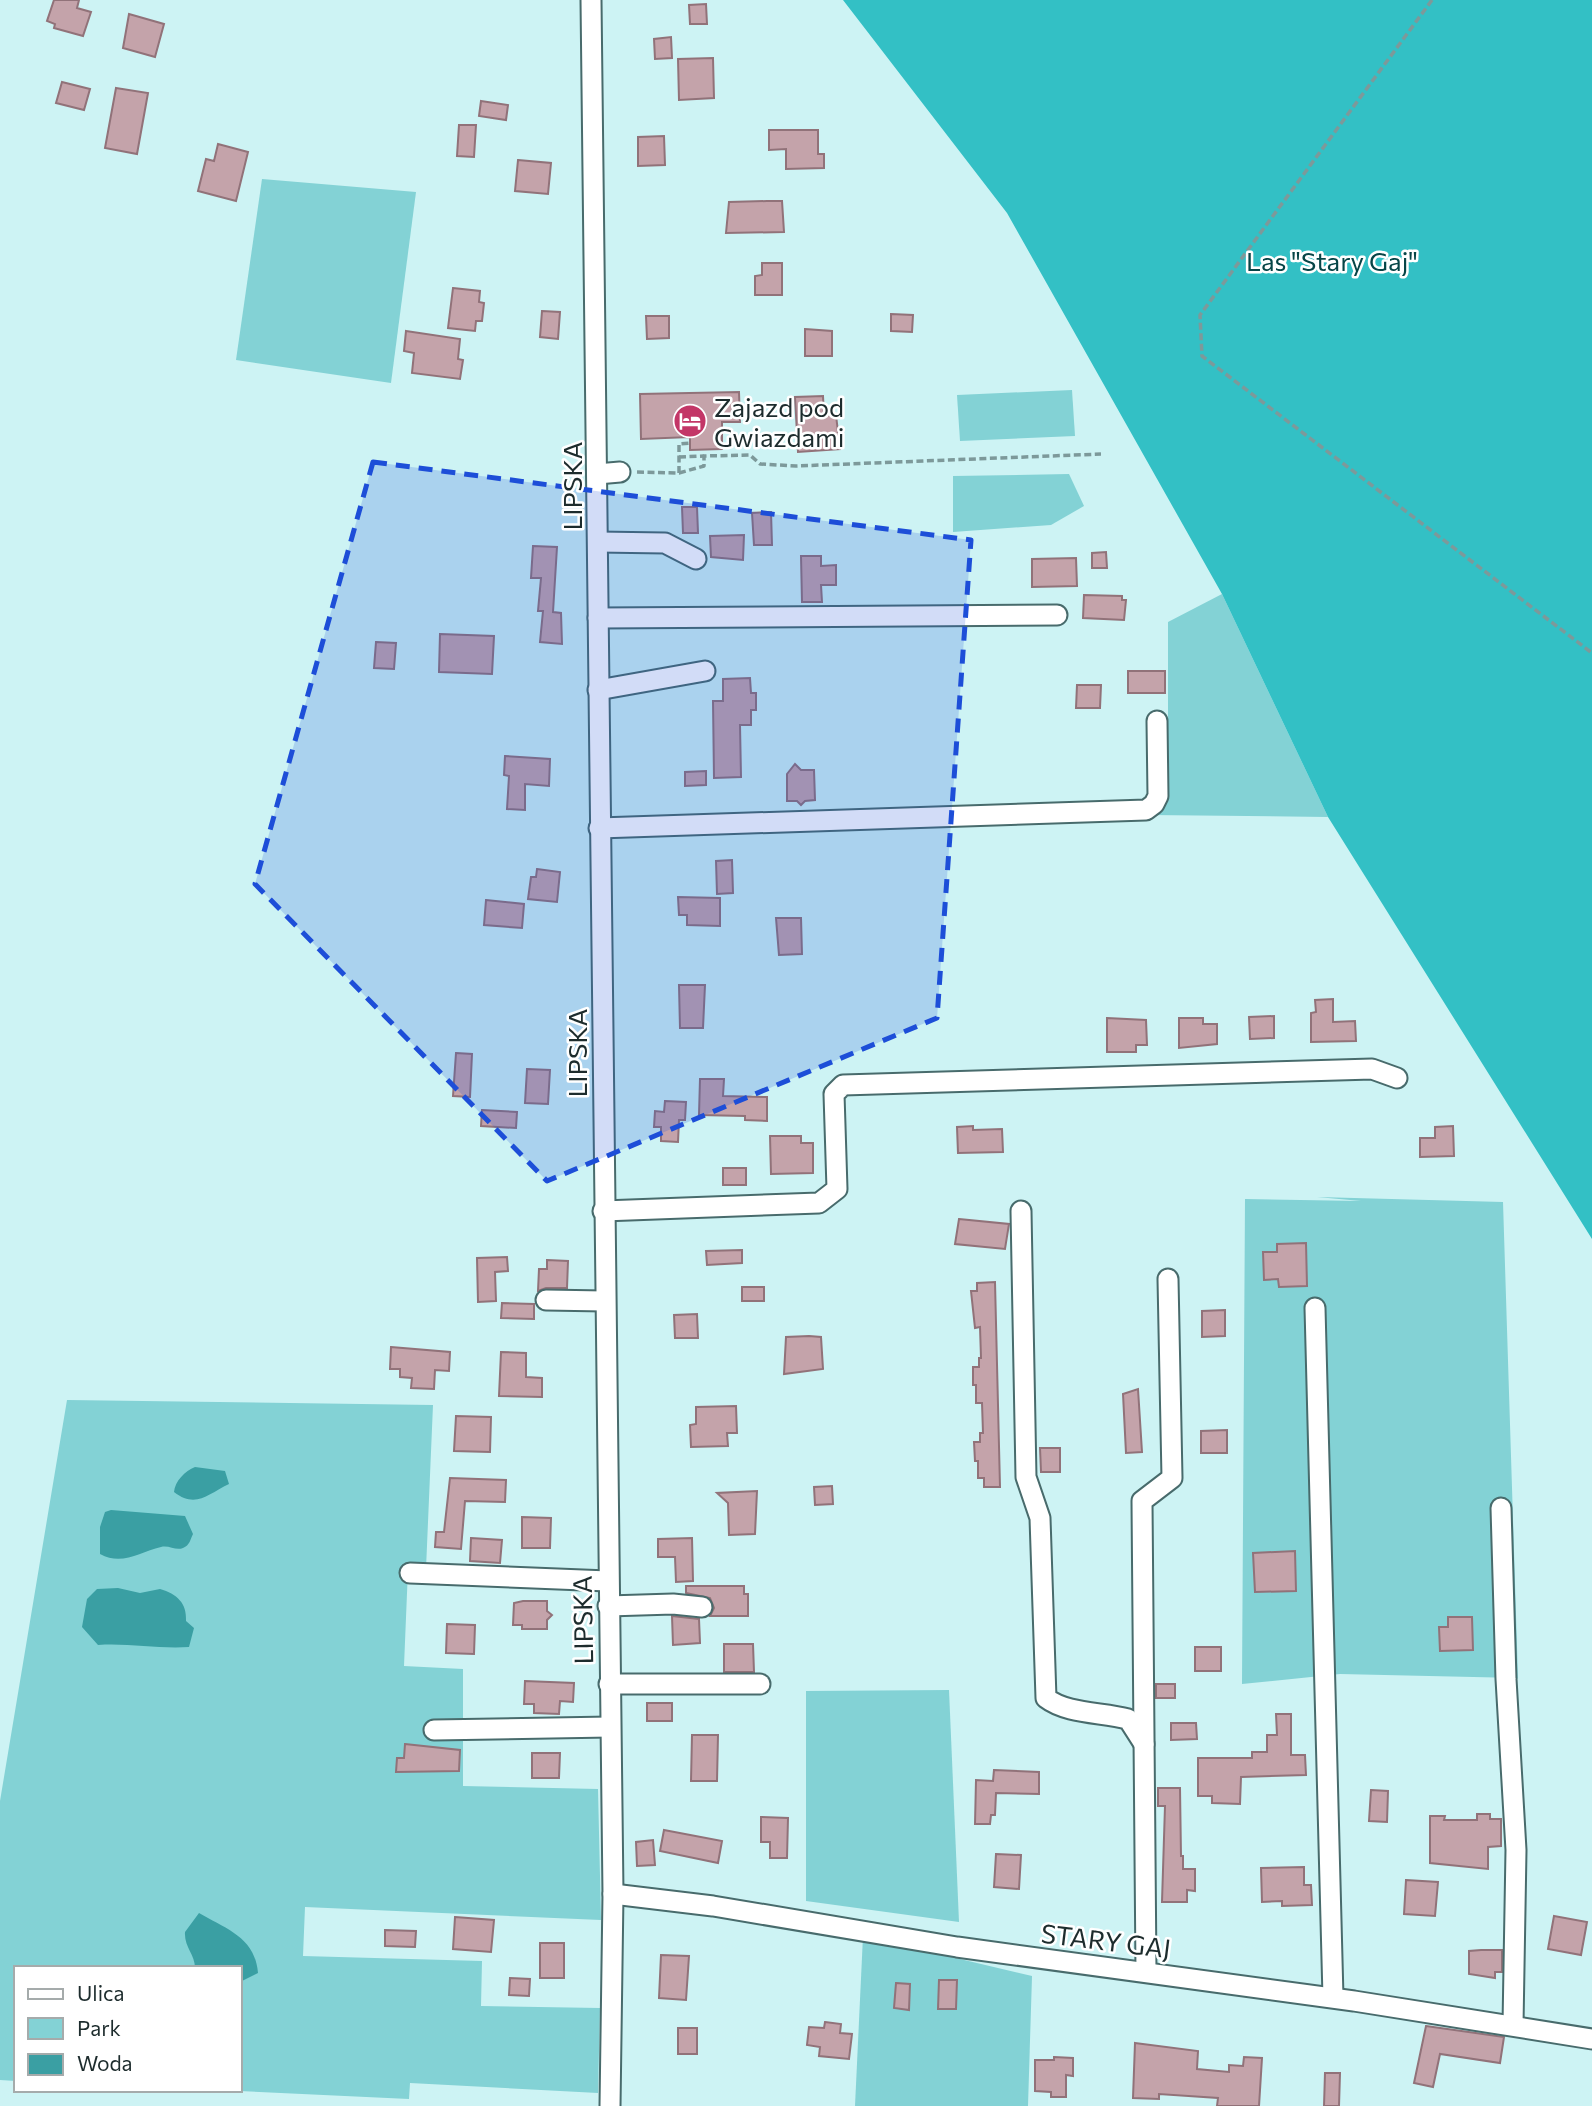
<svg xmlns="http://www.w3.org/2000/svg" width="1592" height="2106" viewBox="0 0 1592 2106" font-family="Commissioner,sans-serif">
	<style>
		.green { fill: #83d2d5 }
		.forest { fill: #33c0c5 }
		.water { fill: #3a9fa3 }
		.building { fill: #c4a3aa; stroke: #917279; stroke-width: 2 }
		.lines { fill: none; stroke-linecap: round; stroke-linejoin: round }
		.minor-casing { stroke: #486b6c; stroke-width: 23 }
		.path { stroke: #7d999a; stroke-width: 3.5; stroke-dasharray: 7 3.5; stroke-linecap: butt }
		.minor { stroke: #fff; stroke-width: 19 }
		.marked { fill: #1d4ed8; fill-opacity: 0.2; stroke: #1d4ed8; stroke-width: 5; stroke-dasharray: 14 9; stroke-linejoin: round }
		.labels { text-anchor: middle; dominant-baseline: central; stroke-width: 5; stroke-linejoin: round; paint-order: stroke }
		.park-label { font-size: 26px; fill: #064547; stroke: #fff }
		.poi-label { font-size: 26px; fill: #1d2c2d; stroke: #fff; text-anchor: start }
		.street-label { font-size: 26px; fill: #1d2c2d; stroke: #fff }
	</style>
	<rect width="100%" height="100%" fill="#cdf3f4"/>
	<g class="green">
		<polygon points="262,179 416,192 391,383 236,360"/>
		<polygon points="1072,390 1075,436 960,441 957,395"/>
		<polygon points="1069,474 1084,506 1051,525 953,532 953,476"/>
		<polygon points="1222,594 1328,817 1149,815 1160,808 1168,796 1168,622"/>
		<polygon points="1317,1197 1503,1202 1518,1678 1340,1674 1242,1684 1245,1199 1361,1201"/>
		<polygon points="67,1400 433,1405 426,1569 408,1569 404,1666 463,1669 463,1786 598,1789 601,1920 305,1907 303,1956 482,1961 481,2006 600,2008 598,2093 410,2083 409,2099 217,2090 240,2090 240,1968 16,1968 16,2081 0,2080 0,1801"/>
		<polygon points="949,1690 959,1922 806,1901 806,1691"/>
		<polygon points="863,1936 1032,1976 1028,2106 855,2106"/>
	</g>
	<polygon class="forest" points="843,0 1592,0 1592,1239 1328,817 1222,594 1007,213"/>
	<g class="water">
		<path d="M 195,1467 L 225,1471 L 229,1484 C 208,1494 196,1509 174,1492 C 175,1481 185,1471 195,1467 Z"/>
		<path d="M 111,1510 L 185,1516 L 193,1534 C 190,1540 190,1545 183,1548 C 176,1551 169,1545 161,1547 C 140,1552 122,1566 100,1554 L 100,1527 L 105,1512 Z"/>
		<path d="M 118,1588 L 140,1593 L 160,1589 C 177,1594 187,1603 186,1621 L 194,1628 L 189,1647 C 158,1649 129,1643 98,1645 L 82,1627 L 87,1599 L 97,1589 Z"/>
		<path d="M 199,1913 C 226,1929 255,1937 258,1973 L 240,1982 L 240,1968 L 195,1968 C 195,1954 184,1947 185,1932 Z"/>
	</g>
	<g class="building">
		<polygon points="54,0 79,0 77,8 91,12 83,36 54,28 55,24 47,21"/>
		<polygon points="706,4 707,24 690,24 689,5"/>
		<polygon points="129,14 164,24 155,57 123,48"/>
		<polygon points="671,37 672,58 655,59 654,39"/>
		<polygon points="713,58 714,98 679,100 678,59"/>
		<polygon points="62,82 90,89 84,110 56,103"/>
		<polygon points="116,88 148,93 137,154 105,148"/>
		<polygon points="481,101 508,105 506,120 479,116"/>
		<polygon points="459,125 476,125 474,157 457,156"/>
		<polygon points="769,130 818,130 818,154 824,154 824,168 786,169 786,149 769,150"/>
		<polygon points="664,136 665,165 638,166 638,137"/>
		<polygon points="218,144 248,152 236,201 198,191 206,159 214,161"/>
		<polygon points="518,160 551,163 548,194 515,191"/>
		<polygon points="767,201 782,201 784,232 726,233 729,202"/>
		<polygon points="762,263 782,263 782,295 755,295 755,276 762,275"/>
		<polygon points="453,288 480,291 479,302 484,303 482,321 476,321 475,331 448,328"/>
		<polygon points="542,311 560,312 558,339 540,337"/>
		<polygon points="891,314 913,315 912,332 891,331"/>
		<polygon points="646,316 669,316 669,338 647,339"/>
		<polygon points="805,329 832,331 832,356 805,356"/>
		<polygon points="406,331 460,339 458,359 463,360 460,379 412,373 414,353 404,351"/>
		<polygon points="739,392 740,422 722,422 722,449 690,450 690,437 641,439 640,394"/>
		<polygon points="823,396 824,416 836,415 840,449 798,452 795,397"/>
		<polygon points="682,507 697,507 698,533 683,533"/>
		<polygon points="771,512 772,545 754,545 752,513"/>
		<polygon points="744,535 743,560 711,557 710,536"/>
		<polygon points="533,546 557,547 553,612 561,613 562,644 540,642 543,611 538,611 541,578 531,578"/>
		<polygon points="1106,552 1107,568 1092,568 1092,553"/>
		<polygon points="801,556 821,556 821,566 836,565 836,585 821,585 822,602 802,602"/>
		<polygon points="1076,558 1077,586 1032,587 1032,559"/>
		<polygon points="1084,595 1122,596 1122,600 1126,600 1124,620 1083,618"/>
		<polygon points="440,634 494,636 492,674 439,672"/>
		<polygon points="376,642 396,643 394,669 374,668"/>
		<rect x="1128" y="671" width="37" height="22"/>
		<polygon points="750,678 751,693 756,693 756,710 751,710 751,725 740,725 741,777 714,778 713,701 723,701 723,679"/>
		<polygon points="1077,685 1101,685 1100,708 1076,708"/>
		<polygon points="505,756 550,759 549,786 525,784 525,810 507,809 509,776 504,775"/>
		<polygon points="795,764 801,770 814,770 815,800 805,801 801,805 797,801 787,801 787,774"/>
		<polygon points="706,771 706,785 685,786 685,772"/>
		<polygon points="732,860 733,893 717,894 716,861"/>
		<polygon points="537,869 560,872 557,902 528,899 531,877 536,877"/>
		<polygon points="678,897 720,898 720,926 687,925 687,915 679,915"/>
		<polygon points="486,900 524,904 522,928 484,925"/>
		<polygon points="776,918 801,918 802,954 779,955"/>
		<polygon points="679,985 705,985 703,1028 680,1028"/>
		<polygon points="1333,999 1333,1022 1355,1021 1356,1041 1311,1042 1311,1013 1316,1012 1315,1000"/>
		<polygon points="1274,1016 1274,1038 1250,1039 1249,1017"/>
		<polygon points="1107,1018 1146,1020 1147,1045 1136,1045 1136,1052 1107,1052"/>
		<polygon points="1179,1018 1203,1018 1203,1024 1217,1024 1217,1044 1179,1048"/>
		<polygon points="456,1053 472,1054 470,1097 453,1096"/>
		<polygon points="527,1069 550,1070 548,1104 525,1103"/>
		<polygon points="700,1079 724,1079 723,1096 767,1097 767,1121 745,1120 745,1116 699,1115"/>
		<polygon points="665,1101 686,1102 685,1120 679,1120 678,1142 661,1141 661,1127 654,1127 655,1111 664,1112"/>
		<polygon points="482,1110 517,1112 516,1128 481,1126"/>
		<polygon points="973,1126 973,1130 1002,1129 1003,1152 958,1153 957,1127"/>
		<polygon points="1453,1126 1454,1156 1420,1157 1420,1138 1435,1138 1435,1127"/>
		<polygon points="770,1136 801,1136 801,1143 813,1143 813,1173 771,1174"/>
		<rect x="723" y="1168" width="23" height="17"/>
		<polygon points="959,1219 1009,1224 1005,1249 955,1244"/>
		<polygon points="1306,1243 1307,1286 1279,1287 1278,1279 1264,1280 1263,1252 1277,1252 1277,1244"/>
		<polygon points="742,1250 742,1263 707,1265 706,1251"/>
		<polygon points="507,1257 508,1271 495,1272 496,1301 478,1302 477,1258"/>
		<polygon points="547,1260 568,1261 567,1288 546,1288 538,1291 539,1269 547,1269"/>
		<polygon points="995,1282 1000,1487 984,1487 984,1478 978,1478 978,1461 975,1461 974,1442 980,1442 980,1433 983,1433 982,1403 976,1403 976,1385 973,1385 973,1367 979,1367 979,1358 981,1358 980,1327 975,1328 971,1291 977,1291 977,1283"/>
		<rect x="742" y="1287" width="22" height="14"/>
		<polygon points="502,1303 534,1304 534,1319 501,1318"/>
		<polygon points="1225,1310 1225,1336 1202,1337 1202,1311"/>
		<polygon points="697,1314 698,1338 675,1338 674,1315"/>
		<polygon points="809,1336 821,1337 823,1369 784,1374 786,1337"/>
		<polygon points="391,1347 450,1352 449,1371 435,1370 434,1389 411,1388 412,1378 400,1377 400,1369 390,1369"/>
		<polygon points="501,1352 526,1353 526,1377 542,1378 542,1397 499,1396"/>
		<polygon points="1138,1389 1142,1452 1126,1453 1123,1394"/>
		<polygon points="736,1406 737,1433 727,1433 728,1446 691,1447 690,1425 696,1424 696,1407"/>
		<polygon points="456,1416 491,1417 490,1452 454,1451"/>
		<polygon points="1227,1430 1227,1453 1201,1453 1201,1431"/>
		<polygon points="1040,1448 1060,1448 1060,1472 1041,1472"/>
		<polygon points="450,1478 506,1480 505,1502 465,1501 461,1549 435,1547 436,1532 444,1532"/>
		<polygon points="832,1486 833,1504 815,1505 814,1487"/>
		<polygon points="757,1491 755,1534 729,1535 728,1503 717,1493"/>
		<polygon points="522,1517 551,1518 550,1548 522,1548"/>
		<polygon points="471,1538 502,1540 500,1563 470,1561"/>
		<polygon points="692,1538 693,1581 676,1582 675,1557 658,1557 658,1539"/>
		<polygon points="1295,1551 1296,1591 1255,1592 1253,1553"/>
		<polygon points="686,1586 744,1586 744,1594 748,1594 748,1616 710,1616 714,1608 710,1598 686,1593"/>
		<polygon points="523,1601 547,1601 547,1611 552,1615 547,1620 547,1629 522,1629 522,1625 513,1625 514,1603"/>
		<polygon points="672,1616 699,1619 700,1643 673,1645"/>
		<polygon points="1448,1617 1472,1617 1473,1650 1440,1651 1439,1627 1448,1627"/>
		<polygon points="447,1624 475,1625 474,1654 446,1653"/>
		<polygon points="724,1644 753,1644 754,1672 724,1672"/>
		<rect x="1195" y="1647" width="26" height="24"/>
		<polygon points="525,1681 574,1683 573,1702 560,1701 559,1714 534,1713 534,1704 524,1704"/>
		<rect x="1156" y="1684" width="19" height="14"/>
		<rect x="647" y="1703" width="25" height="18"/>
		<polygon points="1276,1714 1291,1714 1291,1755 1305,1755 1306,1775 1241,1777 1240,1804 1212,1803 1212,1796 1198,1796 1198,1758 1252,1758 1252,1752 1267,1752 1267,1735 1277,1735"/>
		<polygon points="1171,1723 1196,1723 1197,1739 1171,1740"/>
		<polygon points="692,1735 718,1735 717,1781 691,1781"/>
		<polygon points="405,1744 460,1750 459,1771 396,1772 397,1758 404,1758"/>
		<polygon points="532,1753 560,1753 559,1778 532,1778"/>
		<polygon points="994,1770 1039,1772 1039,1794 996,1793 995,1815 991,1815 990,1824 975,1824 976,1780 993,1781"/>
		<polygon points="1158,1788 1180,1788 1181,1856 1183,1856 1183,1869 1195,1869 1195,1891 1187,1890 1187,1902 1162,1902 1165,1806 1158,1806"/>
		<polygon points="1371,1790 1388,1791 1387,1822 1369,1821"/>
		<polygon points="1477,1814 1490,1814 1490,1819 1501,1819 1501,1846 1488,1847 1488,1869 1430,1863 1430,1816 1445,1816 1444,1820 1477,1820"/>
		<polygon points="761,1817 788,1818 787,1858 770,1858 770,1842 761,1842"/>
		<polygon points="664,1830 722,1841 718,1863 660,1851"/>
		<polygon points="653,1840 655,1865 637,1866 636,1842"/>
		<polygon points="996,1854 1021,1855 1019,1889 994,1887"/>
		<polygon points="1304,1867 1304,1885 1311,1885 1312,1905 1282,1906 1282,1901 1262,1902 1261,1868"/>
		<polygon points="1406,1880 1438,1882 1435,1916 1404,1914"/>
		<polygon points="1554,1916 1587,1922 1581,1955 1548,1949"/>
		<polygon points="455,1917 494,1920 491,1952 453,1949"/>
		<polygon points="385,1930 416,1931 415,1947 385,1946"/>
		<rect x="540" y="1943" width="24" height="35"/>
		<polygon points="1481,1950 1502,1950 1502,1972 1495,1972 1495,1978 1469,1974 1469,1951"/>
		<polygon points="661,1955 689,1956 686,2000 659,1998"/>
		<polygon points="510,1978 530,1979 529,1996 509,1995"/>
		<polygon points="939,1980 957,1980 956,2009 938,2009"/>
		<polygon points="896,1983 910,1984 909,2010 894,2008"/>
		<polygon points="825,2022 841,2024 840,2033 852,2034 849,2059 819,2056 820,2047 807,2045 809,2027 824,2028"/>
		<polygon points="1426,2026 1504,2037 1500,2063 1440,2054 1433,2087 1414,2083"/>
		<rect x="678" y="2028" width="19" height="26"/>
		<polygon points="1135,2043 1198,2051 1197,2069 1229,2072 1229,2065 1243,2066 1244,2057 1262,2058 1259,2106 1217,2106 1218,2098 1159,2094 1159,2099 1133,2098"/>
		<polygon points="1054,2057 1073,2058 1073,2076 1066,2075 1066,2097 1051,2097 1051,2092 1035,2091 1035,2060 1054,2060"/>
		<polygon points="1325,2073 1340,2073 1339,2106 1324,2106"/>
	</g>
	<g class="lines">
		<defs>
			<g id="minor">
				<polyline points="591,0 613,1894 610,2106"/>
				<polyline points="597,474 620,472"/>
				<polyline points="598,542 665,543 696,559"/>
				<polyline points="598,618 1057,615"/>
				<polyline points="598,690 705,671"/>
				<polyline points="599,828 1146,810 1154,804 1158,796 1157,721"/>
				<polyline points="603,1211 819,1203 837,1189 834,1094 843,1085 1372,1069 1397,1078"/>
				<path d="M 1021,1211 L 1026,1477 L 1040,1518 L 1046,1698 C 1067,1714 1101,1712 1128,1719 L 1144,1744"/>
				<polyline points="546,1300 604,1301"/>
				<polyline points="1315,1308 1333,1997"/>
				<polyline points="1501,1508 1506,1679 1516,1850 1513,2025"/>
				<polyline points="410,1573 608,1581"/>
				<polyline points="608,1606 673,1604 702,1607"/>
				<polyline points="609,1684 760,1684"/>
				<polyline points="434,1730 610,1727"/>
				<polyline points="613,1894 713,1906 957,1947 1354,2001 1592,2039"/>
				<polyline points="1146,1972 1142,1501 1172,1478 1168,1279"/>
			</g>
		</defs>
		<use href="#minor" class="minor-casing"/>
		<g class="path">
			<polyline points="1432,0 1200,315 1202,356 1592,653"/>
			<polyline points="679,457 704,456"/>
			<polyline points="637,472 679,473 704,466 704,456 750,455 760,464 796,466 1101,454"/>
			<polyline points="679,473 679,444 690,443"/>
		</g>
		<use href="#minor" class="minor"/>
	</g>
	<path class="marked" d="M 373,462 L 971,540 L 937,1018 L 547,1181 L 255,884 Z"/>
	<defs>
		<symbol id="hotel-disc" viewBox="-11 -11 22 22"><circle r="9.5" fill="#c33667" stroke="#fff"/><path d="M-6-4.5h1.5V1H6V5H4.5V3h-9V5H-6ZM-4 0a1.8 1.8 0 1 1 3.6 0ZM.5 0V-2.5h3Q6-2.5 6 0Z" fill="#fff"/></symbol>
	</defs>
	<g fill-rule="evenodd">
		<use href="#hotel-disc" x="671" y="402" width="38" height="38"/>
	</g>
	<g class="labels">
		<g class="park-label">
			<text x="1332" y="260">Las "Stary Gaj"</text>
		</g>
		<g class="poi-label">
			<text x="714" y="406">Zajazd pod<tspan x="714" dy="30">Gwiazdami</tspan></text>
		</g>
		<g class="street-label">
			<text transform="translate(571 486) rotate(-90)">LIPSKA</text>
			<text transform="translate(576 1053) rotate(-90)">LIPSKA</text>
			<text transform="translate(582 1620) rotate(-91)">LIPSKA</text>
			<text transform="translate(1106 1940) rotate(7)">STARY GAJ</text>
		</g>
	</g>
	<rect x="14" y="1966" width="228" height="126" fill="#ffffff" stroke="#a5abab" stroke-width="2"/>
	<rect x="28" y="1989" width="35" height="10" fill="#ffffff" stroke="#a5abab" stroke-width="2"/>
	<text x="77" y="2001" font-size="21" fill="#1d2c2d">Ulica</text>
	<rect x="28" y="2018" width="35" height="21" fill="#83d2d5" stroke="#a5abab" stroke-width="2"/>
	<text x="77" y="2036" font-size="21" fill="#1d2c2d">Park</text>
	<rect x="28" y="2054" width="35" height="21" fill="#3a9fa3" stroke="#a5abab" stroke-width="2"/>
	<text x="77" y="2071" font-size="21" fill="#1d2c2d">Woda</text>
</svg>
